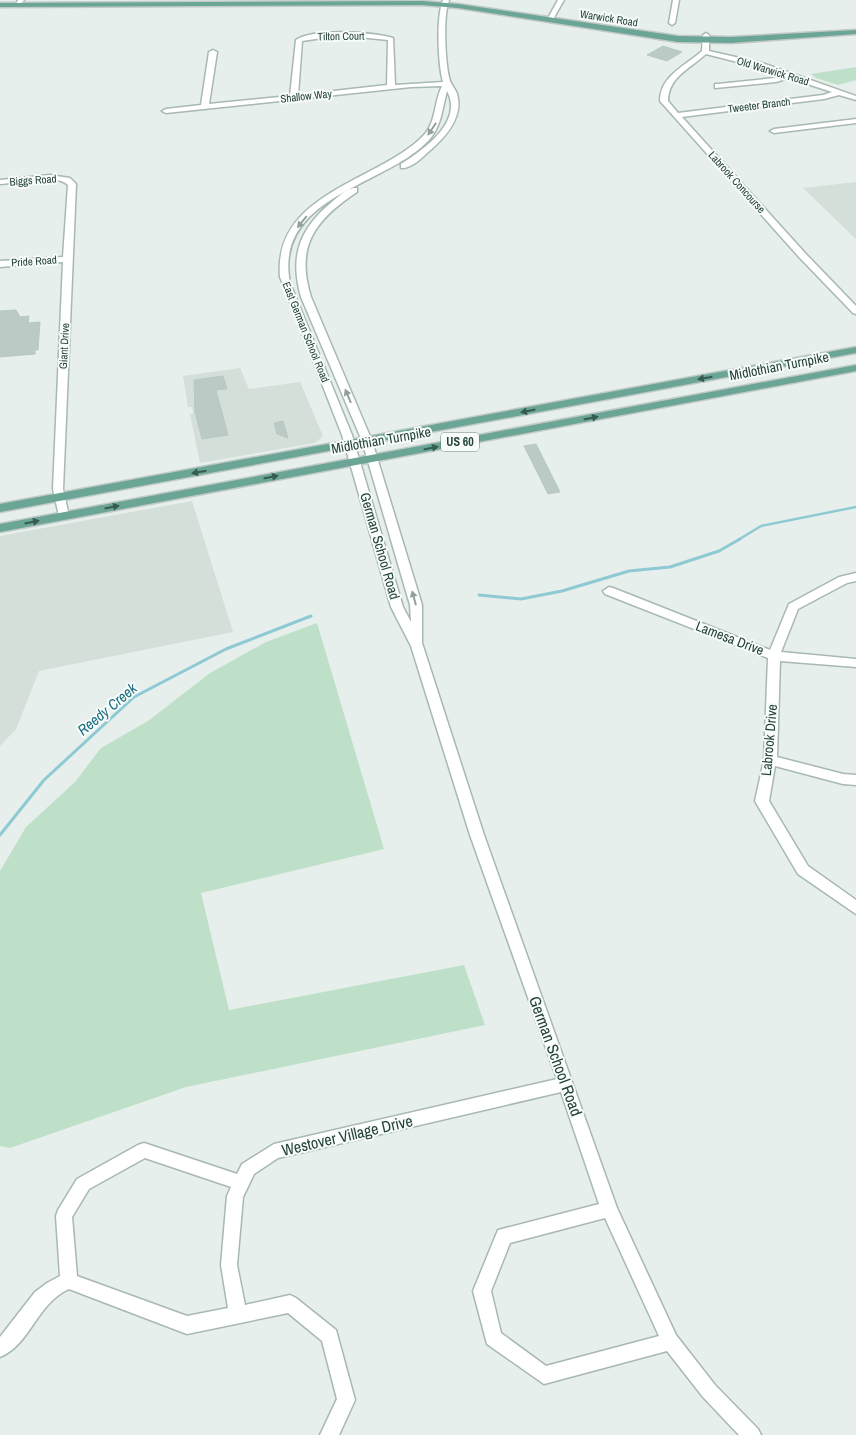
<svg xmlns="http://www.w3.org/2000/svg" width="856" height="1435" viewBox="0 0 856 1435" font-family="'Archivo Narrow',sans-serif">
	<style>
		.built { fill: #d4dfda }
		.green { fill: #bfe0c8 }
		.lines { fill: none; stroke-linecap: round; stroke-linejoin: round }
		.stream-far1 { stroke: #8ec9d4; stroke-width: 2.5 }
		.stream { stroke: #8ec9d4; stroke-width: 3 }
		.building { fill: #bbcac4; stroke: #b8c9c2 }
		.minor-casing { stroke: #a8b8b2; stroke-width: 3 }
		.major-casing { stroke: #c2cac8; stroke-width: 3 }
		.minor { fill: #fff; fill-rule: evenodd }
		.major { fill: #6aa596; fill-rule: evenodd }
		.oneway { fill: #92a09c }
		.oneway2 { fill: #365b51 }
		.labels { text-anchor: middle; dominant-baseline: central; stroke-width: 4; stroke-linejoin: round; paint-order: stroke }
		.far-street-label { font-size: 11px; fill: #24423a; stroke: #f7fbf9 }
		.shield { fill: #f7fbf9; stroke: #637a73; stroke-width: 1 }
		.shield-label { font-size: 12px; font-weight: bold; fill: #24423a }
		.street-label { font-size: 14px; fill: #24423a; stroke: #f7fbf9 }
		.water-label { font-size: 15px; font-style: italic; fill: #1c6f80; stroke: #f7fbf9 }
		.near-street-label { font-size: 16px; fill: #24423a; stroke: #f7fbf9 }
	</style>
	<rect width="100%" height="100%" fill="#e6efeb"/>
	<g class="built">
		<polygon points="856,182 856,239 803,188"/>
		<polygon points="240,368 249,389 300,382 323,436 315,443 200,463 190,414 193,413 192,407 188,407 183,376"/>
		<polygon points="192,501 233,632 39,671 16,729 0,746 0,536"/>
	</g>
	<g class="green">
		<polygon points="856,67 856,80 838,85 816,78 811,74"/>
		<polygon points="317,623 384,849 201,893 229,1010 464,965 485,1025 186,1087 10,1148 0,1146 0,871 26,827 75,782 101,748 148,721 210,673 266,642"/>
	</g>
	<g class="lines">
		<polyline class="stream-far1" points="738,540 761,526 856,507"/>
		<g class="stream">
			<polyline points="479,595 521,599 562,591 629,571 670,567 719,551 740,539"/>
			<polyline points="0,835 44,780 134,697 226,649 311,616"/>
		</g>
	</g>
	<g class="building">
		<polygon points="663,46 682,52 667,61 647,55"/>
		<polygon points="16,310 20,317 29,316 28,323 40,322 38,350 35,350 35,354 0,357 0,311"/>
		<polygon points="223,376 227,389 216,390 228,435 202,439 195,412 194,380"/>
		<polygon points="283,421 288,438 277,434 274,423"/>
		<polygon points="536,444 560,492 548,494 524,446"/>
	</g>
	<g class="lines">
		<defs>
			<g id="minor">
				<polygon points="18,0 24,0 19,6 15,6"/>
				<path d="M 443,0 L 449,0 C 443,16 445,60 449,77 C 450,84 455,88 457,94 C 464,118 444,139 427,153 C 421,159 410,169 401,168 L 401,164 C 423,150 464,122 447,91 C 442,109 442,125 429,140 C 385,187 273,196 290,283 L 352,435 L 403,607 L 411,622 L 410,605 L 362,441 L 301,297 C 289,255 300,228 333,201 C 340,195 349,187 357,188 L 357,192 C 315,220 295,246 311,297 L 372,441 L 422,605 L 422,643 L 484,835 L 617,1208 L 676,1335 L 715,1385 L 758,1429 L 761,1435 L 739,1435 L 703,1397 L 667,1351 L 544,1384 L 487,1344 L 473,1291 L 498,1230 L 599,1204 L 561,1092 L 278,1158 L 254,1174 L 243,1197 L 237,1265 L 245,1305 L 290,1295 L 296,1298 L 336,1330 L 355,1400 L 339,1435 L 320,1435 L 337,1399 L 322,1341 L 288,1313 L 187,1334 L 69,1289 C 36,1304 31,1344 0,1357 L 0,1337 L 35,1292 L 47,1283 L 60,1276 L 56,1216 L 58,1210 L 77,1179 L 138,1145 L 144,1143 L 237,1174 L 242,1164 L 274,1144 L 557,1079 L 470,835 L 411,646 L 391,607 L 342,435 L 280,277 C 273,194 375,182 421,138 C 437,124 433,104 442,86 L 411,87 L 166,113 L 162,111 L 166,109 L 201,105 L 209,52 L 213,50 L 217,52 L 209,104 L 290,96 L 296,40 C 312,28 373,32 393,38 L 395,85 L 443,82 C 438,64 436,17 443,0 ZM 329,37 L 359,37 L 388,40 L 387,85 L 298,95 L 302,41 ZM 145,1158 L 231,1187 L 227,1196 L 221,1265 L 228,1308 L 187,1316 L 77,1276 L 72,1217 L 89,1189 ZM 605,1218 L 659,1336 L 546,1366 L 501,1333 L 491,1291 L 510,1243 Z"/>
				<polygon points="558,0 564,0 552,21 548,21 547,20"/>
				<polygon points="673,0 679,0 675,23 672,25 669,23"/>
				<path d="M 706,33 L 709,35 L 709,51 L 762,63 L 856,96 L 856,100 L 839,95 L 824,99 L 682,117 L 805,253 L 856,306 L 856,314 L 853,313 L 799,257 L 660,101 C 660,76 685,66 702,51 L 703,35 ZM 706,54 L 757,67 L 782,75 L 775,78 L 718,84 L 715,84 L 715,88 L 776,82 L 789,78 L 832,92 L 823,95 L 678,113 L 668,101 C 668,77 691,68 706,54 Z"/>
				<polygon points="856,119 856,123 774,133 770,131 774,129"/>
				<path d="M 50,175 L 70,178 L 76,184 L 63,489 L 69,516 L 64,519 L 59,516 L 53,489 L 63,262 L 0,267 L 0,261 L 63,257 L 68,185 C 56,173 16,183 0,184 L 0,180 Z"/>
				<polygon points="856,573 856,581 847,583 798,609 781,652 856,659 856,667 780,661 777,757 843,774 856,775 856,785 843,784 775,766 769,801 808,866 856,900 856,914 798,874 755,801 764,760 768,658 605,594 603,591 609,587 613,588 770,650 789,604 839,577"/>
			</g>
			<g id="major">
				<polygon points="422,1 458,4 678,36 731,37 856,30 856,34 731,43 678,42 458,8 422,5 0,7 0,3"/>
				<polygon points="856,347 856,353 0,512 0,504"/>
				<polygon points="856,365 856,371 0,532 0,524"/>
			</g>
		</defs>
		<use href="#minor" class="minor-casing"/>
		<use href="#major" class="major-casing"/>
		<use href="#minor" class="minor"/>
		<use href="#major" class="major"/>
	</g>
	<defs><path id="oneway-solid" d="M-6-.8H1V-3.2L6.5 0L1 3.2V.8H-6Z" transform="scale(1.25)"/></defs>
	<g class="oneway">
		<use href="#oneway-solid" transform="translate(432 129) rotate(124)"/>
		<use href="#oneway-solid" transform="translate(302 222) rotate(129)"/>
		<use href="#oneway-solid" transform="translate(348 396) rotate(-113)"/>
		<use href="#oneway-solid" transform="translate(414 598) rotate(-105)"/>
	</g>
	<g class="oneway2">
		<use href="#oneway-solid" transform="translate(705 378) rotate(170)"/>
		<use href="#oneway-solid" transform="translate(528 411) rotate(169)"/>
		<use href="#oneway-solid" transform="translate(591 418) rotate(-11)"/>
		<use href="#oneway-solid" transform="translate(431 448) rotate(-11)"/>
		<use href="#oneway-solid" transform="translate(199 472) rotate(170)"/>
		<use href="#oneway-solid" transform="translate(271 477) rotate(-11)"/>
		<use href="#oneway-solid" transform="translate(112 507) rotate(-11)"/>
		<use href="#oneway-solid" transform="translate(32 522) rotate(-11)"/>
	</g>
	<g class="labels">
		<g class="far-street-label">
			<text transform="translate(609 18) rotate(9)">Warwick Road</text>
			<text transform="translate(341 36) rotate(-1)">Tilton Court</text>
			<text transform="translate(773 71) rotate(17)">Old Warwick Road</text>
			<text transform="translate(306 96) rotate(-6)">Shallow Way</text>
			<text transform="translate(759 105) rotate(-7)">Tweeter Branch</text>
			<text transform="translate(33 180) rotate(-4)">Biggs Road</text>
			<text transform="translate(737 182) rotate(48)">Labrook Concourse</text>
			<text transform="translate(34 261) rotate(-4)">Pride Road</text>
			<text transform="translate(306 332) rotate(68)">East German School Road</text>
			<text transform="translate(64 346) rotate(-87)">Giant Drive</text>
		</g>
		<rect class="shield" x="441" y="432.5" width="38" height="19" rx="4"/>
		<g class="shield-label">
			<text x="460" y="442">US 60</text>
		</g>
		<g class="street-label">
			<text transform="translate(779 366) rotate(-11)">Midlothian Turnpike</text>
			<text transform="translate(381 440) rotate(-10)">Midlothian Turnpike</text>
			<text transform="translate(380 546) rotate(74)">German School Road</text>
			<text transform="translate(730 638) rotate(21)">Lamesa Drive</text>
			<text transform="translate(769 740) rotate(-85)">Labrook Drive</text>
		</g>
		<g class="water-label">
			<text transform="translate(107 709) rotate(-40)">Reedy Creek</text>
		</g>
		<g class="near-street-label">
			<text transform="translate(556 1056) rotate(70)">German School Road</text>
			<text transform="translate(347 1135) rotate(-13)">Westover Village Drive</text>
		</g>
	</g>
</svg>
